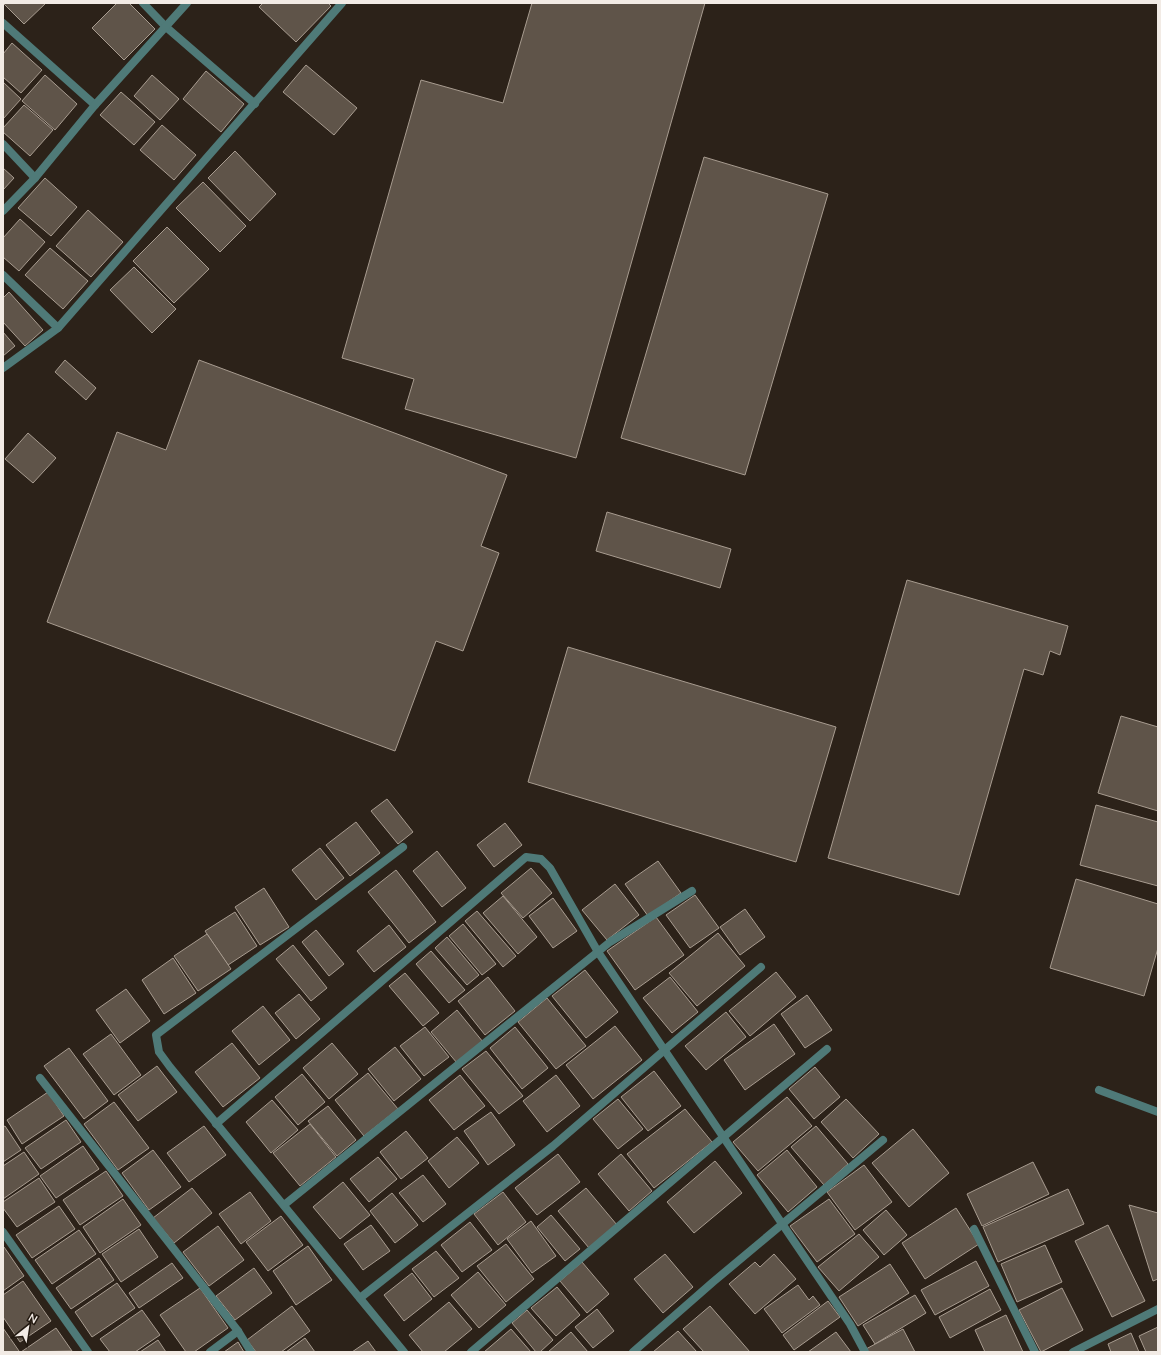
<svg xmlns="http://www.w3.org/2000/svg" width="1161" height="1355" viewBox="0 0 1161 1355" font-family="'Nunito Sans',sans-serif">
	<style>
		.building { fill: #5f5449; stroke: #a89c90 }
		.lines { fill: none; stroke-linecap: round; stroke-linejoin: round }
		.street { stroke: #4f7a78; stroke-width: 8 }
	</style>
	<rect width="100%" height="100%" fill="#2c2219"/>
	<g class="building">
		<polygon points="3,3 46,3 24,24"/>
		<polygon points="117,3 129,3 155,29 124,60 92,28"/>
		<polygon points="263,3 328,3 331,6 296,42 259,7"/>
		<polygon points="532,3 705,3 576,458 405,409 414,379 342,358 421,80 503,103"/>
		<polygon points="12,43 42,70 21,93 3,77 3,54"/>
		<polygon points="306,65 357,108 334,135 283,92"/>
		<polygon points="206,71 244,104 221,132 183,99"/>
		<polygon points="45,75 77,104 55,130 22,101"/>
		<polygon points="152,75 179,99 160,120 134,96"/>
		<polygon points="3,82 21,99 3,119"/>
		<polygon points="121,92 155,122 134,145 100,115"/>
		<polygon points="24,105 53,130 30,156 3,132 3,128"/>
		<polygon points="162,125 196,155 174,180 140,150"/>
		<polygon points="235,151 276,194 250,221 208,178"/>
		<polygon points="704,157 828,194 745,475 621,438"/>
		<polygon points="3,168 14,178 3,190"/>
		<polygon points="45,178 77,207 51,236 18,208"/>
		<polygon points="203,182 246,226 220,252 176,208"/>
		<polygon points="88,210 123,242 91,277 56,246"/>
		<polygon points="20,219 45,242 19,271 3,257 3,238"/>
		<polygon points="167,227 209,269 174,303 133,261"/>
		<polygon points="50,248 88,281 63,309 25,275"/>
		<polygon points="134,267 176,309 152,333 110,290"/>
		<polygon points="9,292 43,330 25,346 3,322 3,298"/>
		<polygon points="3,332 15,346 3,356"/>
		<polygon points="65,360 96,388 86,400 55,372"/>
		<polygon points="199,360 507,475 481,546 499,553 463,651 436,641 395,751 47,622 117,432 166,450"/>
		<polygon points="28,433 56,458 33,483 5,459"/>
		<polygon points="607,512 731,549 720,588 596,551"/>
		<polygon points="907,580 1068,626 1060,655 1050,651 1043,675 1024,669 959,895 828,858"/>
		<polygon points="568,647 836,727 796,862 528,782"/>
		<polygon points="1121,716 1158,727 1158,811 1098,793"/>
		<polygon points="387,799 413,832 398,844 371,811"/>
		<polygon points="1096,805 1158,822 1158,886 1080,865"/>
		<polygon points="356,822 380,853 350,876 326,845"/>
		<polygon points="505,823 522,845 494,867 477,845"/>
		<polygon points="320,848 344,878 316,900 292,870"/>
		<polygon points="437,851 466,888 442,907 413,871"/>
		<polygon points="658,861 681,893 648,916 625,884"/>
		<polygon points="531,868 552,893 523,918 501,893"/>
		<polygon points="396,870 436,922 409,943 368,892"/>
		<polygon points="1076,879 1158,904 1158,948 1144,996 1050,968"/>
		<polygon points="615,884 639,915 607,940 582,910"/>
		<polygon points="264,888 289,927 260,945 235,907"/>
		<polygon points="695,895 719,928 690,948 666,915"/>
		<polygon points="503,896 537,937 518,954 483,913"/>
		<polygon points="553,898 577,931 553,948 529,916"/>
		<polygon points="745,909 765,937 740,955 720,927"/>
		<polygon points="477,911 516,956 503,967 465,921"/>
		<polygon points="235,912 257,946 228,965 205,931"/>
		<polygon points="656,917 684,955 635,990 607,951"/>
		<polygon points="463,924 496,964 482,975 449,936"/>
		<polygon points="389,925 406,947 374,972 357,951"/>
		<polygon points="316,930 344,964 329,976 302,942"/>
		<polygon points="718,933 745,966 697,1006 669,973"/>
		<polygon points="207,934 231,969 198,991 174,956"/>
		<polygon points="447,937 479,975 467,985 435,948"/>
		<polygon points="293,945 327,988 311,1001 276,959"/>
		<polygon points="431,951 465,990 449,1003 416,964"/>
		<polygon points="173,958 196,993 164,1014 142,980"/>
		<polygon points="585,970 618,1012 586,1038 552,996"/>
		<polygon points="776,972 796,997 750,1036 729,1011"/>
		<polygon points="405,973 439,1013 423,1026 389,986"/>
		<polygon points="488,977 515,1011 485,1035 458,1001"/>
		<polygon points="670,977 698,1012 672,1033 643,998"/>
		<polygon points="126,989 150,1021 120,1043 96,1010"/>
		<polygon points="299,994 320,1019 296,1039 275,1013"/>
		<polygon points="807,995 832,1030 805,1048 781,1014"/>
		<polygon points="547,998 586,1046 556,1069 518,1022"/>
		<polygon points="263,1006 290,1040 259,1065 232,1031"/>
		<polygon points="457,1010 483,1042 457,1063 431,1032"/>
		<polygon points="726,1012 746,1037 706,1070 685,1046"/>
		<polygon points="774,1024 795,1054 745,1090 724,1060"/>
		<polygon points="615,1026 642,1060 593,1099 566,1065"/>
		<polygon points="425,1027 449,1057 424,1076 400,1046"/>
		<polygon points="515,1027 548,1068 522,1089 490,1048"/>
		<polygon points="111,1034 141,1075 114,1095 83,1054"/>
		<polygon points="232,1043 260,1078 223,1107 195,1072"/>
		<polygon points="332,1043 358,1074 329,1099 303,1068"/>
		<polygon points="395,1047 421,1079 394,1101 368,1069"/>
		<polygon points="69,1048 108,1101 84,1119 44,1066"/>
		<polygon points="486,1051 523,1096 499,1114 462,1069"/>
		<polygon points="157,1066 177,1092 138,1121 118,1095"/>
		<polygon points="815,1067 840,1097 814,1119 789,1089"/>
		<polygon points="654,1071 681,1106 648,1131 621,1097"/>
		<polygon points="368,1073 398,1109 364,1136 335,1100"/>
		<polygon points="302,1074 325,1102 298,1125 275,1097"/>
		<polygon points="460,1075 485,1106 454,1130 429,1100"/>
		<polygon points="556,1075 580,1106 547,1132 523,1101"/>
		<polygon points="48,1092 64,1116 22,1144 7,1120"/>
		<polygon points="787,1097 812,1126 758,1171 733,1142"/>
		<polygon points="618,1099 643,1129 618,1149 593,1119"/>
		<polygon points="846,1099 879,1134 853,1158 821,1122"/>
		<polygon points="272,1100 298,1130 271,1153 246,1122"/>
		<polygon points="114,1102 149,1148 118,1170 84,1124"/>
		<polygon points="328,1106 356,1140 337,1156 308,1121"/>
		<polygon points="685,1109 712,1142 654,1188 627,1154"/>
		<polygon points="491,1112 515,1145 488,1165 464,1131"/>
		<polygon points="66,1120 81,1142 41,1169 25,1148"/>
		<polygon points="310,1124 336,1157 300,1186 273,1153"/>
		<polygon points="5,1126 21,1150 3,1162 3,1127"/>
		<polygon points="204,1126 226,1155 189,1182 167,1153"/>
		<polygon points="816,1126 848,1164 824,1185 791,1147"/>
		<polygon points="913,1129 949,1173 909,1207 872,1163"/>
		<polygon points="406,1131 428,1158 401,1179 380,1152"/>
		<polygon points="457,1137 479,1163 449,1188 428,1161"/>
		<polygon points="83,1146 99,1169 56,1198 40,1176"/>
		<polygon points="153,1150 181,1187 149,1210 122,1173"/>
		<polygon points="787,1150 817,1187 788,1212 757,1175"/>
		<polygon points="24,1152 39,1174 3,1199 3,1166"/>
		<polygon points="558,1154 580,1182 537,1215 515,1188"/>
		<polygon points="621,1154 652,1191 629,1211 598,1174"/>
		<polygon points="378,1157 397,1179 369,1202 350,1179"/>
		<polygon points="715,1161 742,1193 694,1233 667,1202"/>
		<polygon points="1033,1162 1049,1194 982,1226 967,1194"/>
		<polygon points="864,1165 892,1202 855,1230 827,1192"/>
		<polygon points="106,1171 123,1196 80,1225 63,1200"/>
		<polygon points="423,1175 446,1204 423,1222 399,1193"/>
		<polygon points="39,1178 55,1202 17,1227 3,1208 3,1202"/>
		<polygon points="343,1182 370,1215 340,1239 313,1207"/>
		<polygon points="192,1188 212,1213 174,1243 153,1218"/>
		<polygon points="586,1188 617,1225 589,1248 558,1211"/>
		<polygon points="1068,1189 1084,1224 998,1262 983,1227"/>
		<polygon points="250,1192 271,1221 241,1244 219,1214"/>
		<polygon points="503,1192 526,1222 498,1245 474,1214"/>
		<polygon points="392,1193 418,1225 395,1243 370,1211"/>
		<polygon points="123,1199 141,1225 100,1253 83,1227"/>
		<polygon points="829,1199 855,1234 817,1262 790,1226"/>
		<polygon points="1129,1205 1158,1213 1158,1279 1153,1281"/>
		<polygon points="59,1206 75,1229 32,1258 16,1235"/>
		<polygon points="956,1208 979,1244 925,1279 902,1243"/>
		<polygon points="886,1210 907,1235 884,1255 863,1230"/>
		<polygon points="551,1215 580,1249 565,1261 537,1227"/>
		<polygon points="281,1216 303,1245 268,1271 246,1242"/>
		<polygon points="531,1221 556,1256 532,1273 507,1239"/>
		<polygon points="470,1222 492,1250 462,1272 441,1245"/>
		<polygon points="371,1225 390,1251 363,1270 344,1244"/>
		<polygon points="1108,1225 1145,1301 1112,1317 1075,1241"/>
		<polygon points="218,1226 244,1260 209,1286 183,1252"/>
		<polygon points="139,1229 158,1257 121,1282 102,1254"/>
		<polygon points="79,1230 96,1254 52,1284 35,1260"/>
		<polygon points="859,1234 879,1257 839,1291 818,1267"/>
		<polygon points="506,1244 534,1279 506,1302 477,1266"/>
		<polygon points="1045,1245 1062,1282 1017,1302 1001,1264"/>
		<polygon points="308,1246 332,1280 296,1305 273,1271"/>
		<polygon points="4,1247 24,1276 3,1291 3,1248"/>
		<polygon points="436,1251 459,1278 434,1297 412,1269"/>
		<polygon points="665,1254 693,1287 663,1313 634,1279"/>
		<polygon points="774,1254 796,1279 755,1314 729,1284 755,1262 760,1267"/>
		<polygon points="99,1258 114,1280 71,1309 56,1288"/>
		<polygon points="976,1261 989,1286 935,1315 921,1290"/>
		<polygon points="582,1262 609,1294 587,1313 560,1281"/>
		<polygon points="172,1263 183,1278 139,1308 129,1293"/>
		<polygon points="890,1264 909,1293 858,1326 839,1297"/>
		<polygon points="254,1268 272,1293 235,1320 216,1296"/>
		<polygon points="478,1272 506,1305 479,1328 451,1295"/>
		<polygon points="412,1273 432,1299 404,1321 384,1295"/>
		<polygon points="23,1281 51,1321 20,1342 3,1317 3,1295"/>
		<polygon points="117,1283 135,1308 92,1337 75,1312"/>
		<polygon points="798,1285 809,1300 813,1296 820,1305 782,1333 764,1309"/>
		<polygon points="557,1287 580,1315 556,1336 531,1308"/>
		<polygon points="200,1288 228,1328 194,1352 186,1352 160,1315"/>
		<polygon points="1062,1288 1083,1330 1041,1352 1019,1310"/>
		<polygon points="990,1289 1001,1310 950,1338 939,1317"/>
		<polygon points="915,1295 926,1313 875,1344 863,1325"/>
		<polygon points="828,1301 840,1317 794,1350 783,1335"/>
		<polygon points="449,1302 472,1329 444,1352 423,1352 409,1335"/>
		<polygon points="292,1306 310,1331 281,1352 256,1352 247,1340"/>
		<polygon points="710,1306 750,1352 704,1352 683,1329"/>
		<polygon points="597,1309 614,1331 593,1348 575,1327"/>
		<polygon points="142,1310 160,1335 135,1352 110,1352 100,1339"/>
		<polygon points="527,1310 553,1340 540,1352 536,1352 512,1323"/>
		<polygon points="1006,1315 1023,1352 985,1352 975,1330"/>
		<polygon points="1158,1327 1158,1352 1146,1352 1139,1336"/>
		<polygon points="3,1328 19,1351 17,1352 3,1352"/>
		<polygon points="56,1328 72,1351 21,1352"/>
		<polygon points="511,1329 531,1352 484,1352"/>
		<polygon points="903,1329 915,1352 867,1352 866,1349"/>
		<polygon points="678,1331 697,1352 653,1352"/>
		<polygon points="571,1332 588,1352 548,1352"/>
		<polygon points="836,1332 851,1352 808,1352"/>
		<polygon points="1131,1333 1139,1352 1111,1352 1108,1344"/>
		<polygon points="305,1338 315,1352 286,1352"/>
		<polygon points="158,1340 166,1352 140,1352"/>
		<polygon points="368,1341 376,1352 352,1352"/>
		<polygon points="238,1342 244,1352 224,1352"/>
	</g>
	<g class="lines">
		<g class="street">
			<polyline points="143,3 166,27 255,104"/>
			<polyline points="3,23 95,105"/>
			<polyline points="3,144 35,178"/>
			<polyline points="3,211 35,178 95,105 187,3"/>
			<polyline points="3,275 58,328"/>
			<polyline points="3,368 58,328 342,3"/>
			<polyline points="403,847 156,1035 159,1052 170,1067 404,1352"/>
			<polyline points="40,1078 238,1331 251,1352"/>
			<polyline points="1099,1090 1158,1112"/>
			<polyline points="216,1124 526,857 541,859 550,868 598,952 850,1324 865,1352"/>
			<polyline points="284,1205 610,942 692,891"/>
			<polyline points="974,1229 1035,1352"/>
			<polyline points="3,1232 88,1352"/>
			<polyline points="360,1298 553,1146 761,967"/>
			<polyline points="210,1352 238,1331"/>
			<polyline points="471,1352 827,1049"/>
			<polyline points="633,1352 713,1282 883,1140"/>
			<polyline points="1073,1352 1158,1309"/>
		</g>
	</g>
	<rect width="1161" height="1355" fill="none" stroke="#f2ebe5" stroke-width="8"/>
	<g transform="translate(28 1327) rotate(30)" stroke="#221910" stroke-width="3" paint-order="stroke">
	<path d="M0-3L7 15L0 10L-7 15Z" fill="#f2ebe5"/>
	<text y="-6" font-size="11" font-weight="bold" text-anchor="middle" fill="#f2ebe5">N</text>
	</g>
</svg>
